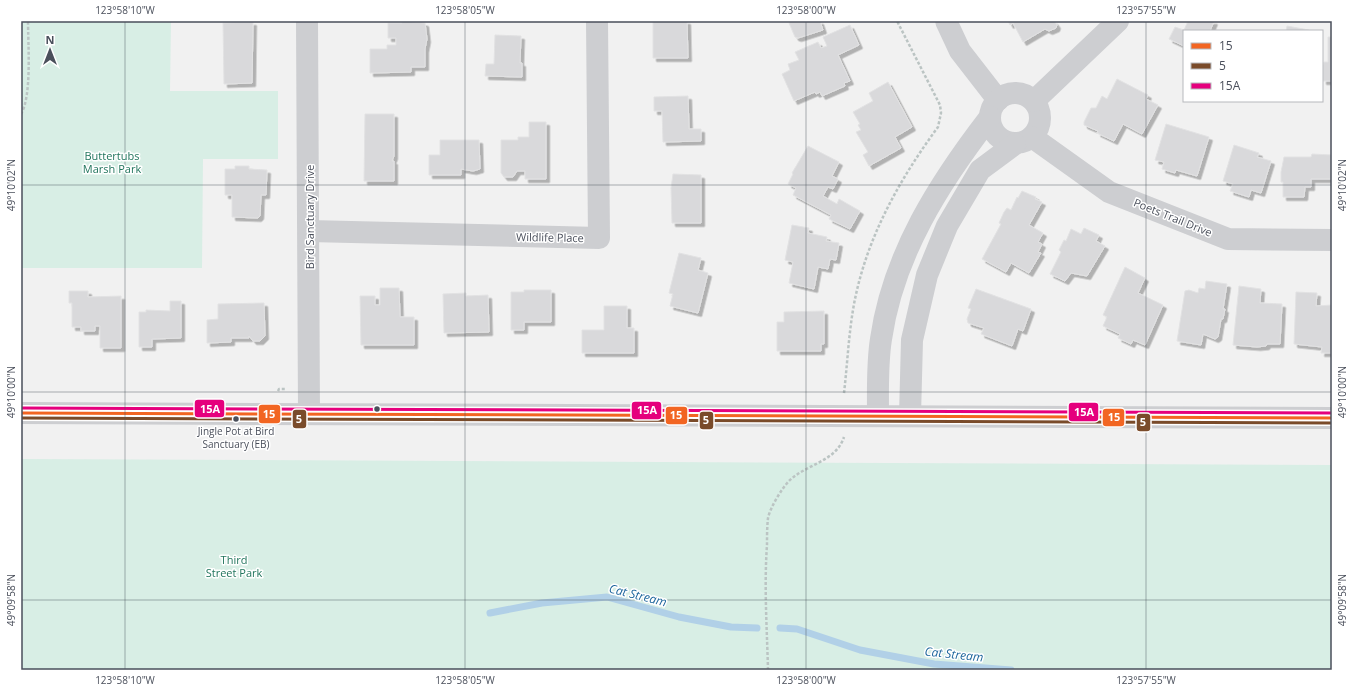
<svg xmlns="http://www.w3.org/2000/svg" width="1353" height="691" viewBox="0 0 1353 691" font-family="'Open Sans',sans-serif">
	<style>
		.green { fill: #d8eee5 }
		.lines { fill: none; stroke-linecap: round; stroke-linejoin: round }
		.stream { stroke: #b1d0e7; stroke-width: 7 }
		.building { fill: #d9d9db; stroke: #e2e2e3; filter: url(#shadow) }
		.path { stroke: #bbc4c3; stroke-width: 2.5; stroke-dasharray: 3 2; stroke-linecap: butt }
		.minor { stroke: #cdced1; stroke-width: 22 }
		.bus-1-casing { stroke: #fff; stroke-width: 6 }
		.bus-2-casing { stroke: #fff; stroke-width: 6 }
		.bus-3-casing { stroke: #fff; stroke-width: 6 }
		.bus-1 { stroke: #f26522; stroke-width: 3 }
		.bus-2 { stroke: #7a4b2a; stroke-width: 3 }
		.bus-3 { stroke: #e5007d; stroke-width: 3 }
		.ticks { fill: none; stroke: #4a4f5b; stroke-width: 1; stroke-opacity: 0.45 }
		.bus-dot { fill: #4a4f5b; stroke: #fff; stroke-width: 1.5 }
		.labels { text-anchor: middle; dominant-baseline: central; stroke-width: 3; stroke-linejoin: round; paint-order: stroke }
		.bus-label { font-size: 10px; fill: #4a4f5b; stroke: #fff }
		.park-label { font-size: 11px; fill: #21755d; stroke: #fff }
		.street-label { font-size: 11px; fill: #4a4f5b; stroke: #fff }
		.water-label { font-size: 12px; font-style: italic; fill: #1c659c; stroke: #fff }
		.line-badge { stroke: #fff; stroke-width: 1.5 }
		.badge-label { font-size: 11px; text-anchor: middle; font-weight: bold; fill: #fff }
		.neatline { fill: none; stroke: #4a4f5b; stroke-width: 1.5 }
		.ticks-label { font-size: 10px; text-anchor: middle; fill: #4a4f5b }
	</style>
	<defs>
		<filter id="shadow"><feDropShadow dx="3.5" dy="3.5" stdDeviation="0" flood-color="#0004"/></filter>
	</defs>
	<rect width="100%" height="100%" fill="#f1f1f1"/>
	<g class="green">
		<polygon points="21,21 171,21 170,91 278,91 278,159 203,159 202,268 21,268"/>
		<polygon points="21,459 1332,465 1332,670 21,670"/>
	</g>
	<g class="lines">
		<g class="stream">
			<polyline points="490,613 542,603 607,597 679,617 731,627 757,628"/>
			<polyline points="780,628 797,629 860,650 934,664 1011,670"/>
		</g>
	</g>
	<g class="building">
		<polygon points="402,21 425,23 427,39 425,49 425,67 411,67 411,72 370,73 370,49 387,49 387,45 396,45 396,38 388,38 388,23 402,23"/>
		<polygon points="653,21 687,21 688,58 653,58"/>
		<polygon points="791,21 820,21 823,30 798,38 795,37 789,23"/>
		<polygon points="1008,21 1054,21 1057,25 1056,28 1049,31 1045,29 1023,42 1013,23 1010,25"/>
		<polygon points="1188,21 1214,21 1210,31 1184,31 1184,46 1169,39 1175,27 1184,30"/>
		<polygon points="253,22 252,83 224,84 223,23"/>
		<polygon points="850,25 859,45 838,55 850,81 844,83 845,86 822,96 820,92 816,94 815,92 794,101 782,74 790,70 788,64 799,60 795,52 818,42 821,48 827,46 823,37"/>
		<polygon points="1287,26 1309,30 1308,31 1286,31"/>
		<polygon points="495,35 521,36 520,63 522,63 522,77 485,76 486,64 494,64"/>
		<polygon points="1328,37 1332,37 1332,81 1323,81 1323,65 1324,62 1328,62"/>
		<polygon points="1117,79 1148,95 1146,99 1158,105 1142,134 1123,124 1114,141 1097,133 1098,131 1084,125 1084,122 1091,108 1096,108 1102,96 1107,99"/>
		<polygon points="888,82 912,127 895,137 901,148 869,166 863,155 868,152 856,132 861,130 858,125 860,124 853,112 873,101 869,93"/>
		<polygon points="688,96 689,129 701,129 701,141 663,142 662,111 654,111 654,97"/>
		<polygon points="365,114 394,114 394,156 392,161 394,161 394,181 364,181"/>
		<polygon points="529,122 546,122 546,179 525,179 525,171 517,171 513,177 504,177 501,173 501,140 518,140 518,137 529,137"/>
		<polygon points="1166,124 1209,137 1197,176 1176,170 1175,173 1162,169 1164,162 1155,160"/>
		<polygon points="440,140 479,140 480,169 473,171 461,169 461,175 429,175 429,155 440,155"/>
		<polygon points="1234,145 1259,153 1257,157 1271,161 1261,193 1251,190 1249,197 1230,191 1233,184 1223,181"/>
		<polygon points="808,146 839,162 832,176 838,179 833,189 828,187 823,196 837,204 839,199 860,211 850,229 829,219 831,215 793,195 796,188 788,184 793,174 792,173"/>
		<polygon points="1312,154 1332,155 1332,179 1311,179 1311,187 1305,187 1304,197 1283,197 1283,182 1281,182 1281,172 1284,157 1311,157"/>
		<polygon points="235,166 249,166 249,169 267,170 266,195 261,195 260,216 258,218 232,217 232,195 225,195 225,169 235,169"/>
		<polygon points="673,174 701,175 701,223 672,223 671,188"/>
		<polygon points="1022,191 1036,197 1035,199 1042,202 1029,225 1043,233 1038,242 1042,244 1038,252 1041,253 1029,273 1011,263 1006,272 982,259 1001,224 999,223 1004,212 1007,208 1011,210 1017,197 1018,198"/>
		<polygon points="792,225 809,228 808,233 827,237 826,241 839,243 836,260 830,259 828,269 818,267 814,289 789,283 793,262 785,260"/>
		<polygon points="1084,228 1099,235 1096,241 1105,246 1087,276 1071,273 1065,281 1050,274 1061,252 1059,250 1064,240 1066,241 1071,229 1081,234"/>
		<polygon points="679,253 701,258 698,270 708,273 698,313 670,306 673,294 669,293"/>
		<polygon points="1125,267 1145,278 1138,293 1163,305 1145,345 1133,340 1131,344 1118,338 1120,334 1103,326 1107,317 1103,315"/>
		<polygon points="1206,281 1227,284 1223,309 1225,309 1223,319 1221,319 1218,337 1215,339 1203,334 1201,345 1177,341 1185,291 1189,290 1198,293 1199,288 1205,289"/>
		<polygon points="1239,286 1261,289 1260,303 1282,304 1280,344 1267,344 1266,346 1257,347 1233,345"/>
		<polygon points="380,288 399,288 400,317 414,317 414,345 361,345 360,296 375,296 375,305 380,305"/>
		<polygon points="976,289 1031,309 1023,331 1018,329 1012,346 981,334 984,328 968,323 967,319 971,309 968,308"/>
		<polygon points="524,290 551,290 551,322 524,322 524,330 511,330 511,292 524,292"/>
		<polygon points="69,291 88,291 88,297 121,296 121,348 100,348 100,326 95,326 95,331 81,331 81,327 72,327 72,303 69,303"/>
		<polygon points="1296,292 1317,293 1316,306 1332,305 1332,353 1321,353 1322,347 1294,344"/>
		<polygon points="466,293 466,296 488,295 489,332 444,333 443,294"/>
		<polygon points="170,301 181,301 181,338 152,339 152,347 139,347 139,312 146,312 146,310 170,311"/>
		<polygon points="264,303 265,336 260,341 253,341 249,336 249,338 231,338 231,342 207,343 207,320 218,319 218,304"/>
		<polygon points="604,306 627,306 627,328 634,328 634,353 582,353 582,330 604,330"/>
		<polygon points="824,311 824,344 821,344 821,351 777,351 777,322 784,322 784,312"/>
	</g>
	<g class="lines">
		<g class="path">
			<path d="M 21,114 C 32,96 28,44 28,21"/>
			<polyline points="278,391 279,389 285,389"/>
			<path d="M 844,393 C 848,359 849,323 857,290 C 871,230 902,176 938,127 L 941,113 L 940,105 L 897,21"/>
			<path d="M 768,670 C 767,628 764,587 767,545 C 767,537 767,527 768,518 C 770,508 782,488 789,481 C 806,464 836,462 844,437"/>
		</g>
		<g class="minor">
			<polyline points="307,21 309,413"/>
			<polyline points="946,21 960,51 998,100"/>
			<circle cx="1015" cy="118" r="25"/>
			<polyline points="1034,101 1118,21"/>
			<polyline points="1032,137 1109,192 1228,239 1332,240"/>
			<polyline points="309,231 599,238 597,21"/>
			<polyline points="21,413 1332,418"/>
			<path d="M 878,415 C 878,390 877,364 881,339 C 893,255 939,183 990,117"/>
			<polyline points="910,416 912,340 927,275 947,226 980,170 1015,144"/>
		</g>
		<defs>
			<polyline id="bus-1" points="21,413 1332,418"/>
			<polyline id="bus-2" points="21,418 1332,423"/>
			<polyline id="bus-3" points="21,408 1332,413"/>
		</defs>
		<use href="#bus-1" class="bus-1-casing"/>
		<use href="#bus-2" class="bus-2-casing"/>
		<use href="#bus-3" class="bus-3-casing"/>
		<use href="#bus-1" class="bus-1"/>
		<use href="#bus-2" class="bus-2"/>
		<use href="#bus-3" class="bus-3"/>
	</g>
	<path class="ticks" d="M 125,21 L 125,670M 465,21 L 465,670M 806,21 L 806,670M 1146,21 L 1146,670M 21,185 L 1332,185M 21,392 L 1332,392M 21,600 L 1332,600"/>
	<g class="bus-dot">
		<circle cx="377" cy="409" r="3.5"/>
		<circle cx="236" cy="419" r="3.5"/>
	</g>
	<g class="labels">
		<g class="bus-label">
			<text x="236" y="431">Jingle Pot at Bird<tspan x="236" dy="13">Sanctuary (EB)</tspan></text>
		</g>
		<g class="park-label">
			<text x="112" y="155">Buttertubs<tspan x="112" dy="13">Marsh Park</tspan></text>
			<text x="234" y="559">Third<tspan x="234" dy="13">Street Park</tspan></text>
		</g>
		<g class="street-label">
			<text transform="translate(309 217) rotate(-90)">Bird Sanctuary Drive</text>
			<text transform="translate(1173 217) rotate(22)">Poets Trail Drive</text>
			<text transform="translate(550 237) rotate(1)">Wildlife Place</text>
		</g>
		<g class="water-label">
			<text transform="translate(638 595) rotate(14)">Cat Stream</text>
			<text transform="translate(954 654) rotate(6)">Cat Stream</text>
		</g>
	</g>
	<g class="line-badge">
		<rect x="194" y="399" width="31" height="19" rx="4" fill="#e5007d"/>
		<rect x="631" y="401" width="31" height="19" rx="4" fill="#e5007d"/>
		<rect x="1068" y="402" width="31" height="20" rx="4" fill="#e5007d"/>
		<rect x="258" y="404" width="23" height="20" rx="4" fill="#f26522"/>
		<rect x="665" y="406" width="23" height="19" rx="4" fill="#f26522"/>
		<rect x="1102" y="408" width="23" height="19" rx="4" fill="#f26522"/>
		<rect x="292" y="409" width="15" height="20" rx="4" fill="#7a4b2a"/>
		<rect x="699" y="411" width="15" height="19" rx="4" fill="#7a4b2a"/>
		<rect x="1136" y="413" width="15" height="19" rx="4" fill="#7a4b2a"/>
	</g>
	<g class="badge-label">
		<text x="210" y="413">15A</text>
		<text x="647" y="414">15A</text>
		<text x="1084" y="416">15A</text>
		<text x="269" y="418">15</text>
		<text x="676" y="419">15</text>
		<text x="1114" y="421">15</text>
		<text x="299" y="423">5</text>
		<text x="706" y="424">5</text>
		<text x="1143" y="426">5</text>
	</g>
	<rect width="1353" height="691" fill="none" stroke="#ffffff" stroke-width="44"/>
	<rect x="1183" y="30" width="140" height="72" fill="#ffffff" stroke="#b7b9bd"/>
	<rect x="1191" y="43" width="20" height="6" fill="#f26522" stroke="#b7b9bd"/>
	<text x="1219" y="50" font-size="12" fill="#4a4f5b">15</text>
	<rect x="1191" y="63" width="20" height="6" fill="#7a4b2a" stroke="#b7b9bd"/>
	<text x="1219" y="70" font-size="12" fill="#4a4f5b">5</text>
	<rect x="1191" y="83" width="20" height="6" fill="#e5007d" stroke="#b7b9bd"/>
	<text x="1219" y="90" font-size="12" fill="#4a4f5b">15A</text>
	<g transform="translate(50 50)" stroke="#ffffff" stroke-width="3" paint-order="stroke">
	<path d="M0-3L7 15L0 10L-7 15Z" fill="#4a4f5b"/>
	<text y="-6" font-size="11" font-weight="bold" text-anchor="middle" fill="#4a4f5b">N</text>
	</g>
	<rect x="22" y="22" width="1309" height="647" class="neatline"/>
	<g class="ticks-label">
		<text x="125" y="14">123°58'10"W</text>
		<text x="465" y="14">123°58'05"W</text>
		<text x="806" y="14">123°58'00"W</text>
		<text x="1146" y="14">123°57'55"W</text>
		<text transform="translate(11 185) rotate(-90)" y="4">49°10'02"N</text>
		<text transform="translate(1342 185) rotate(-90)" y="4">49°10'02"N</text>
		<text transform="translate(11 392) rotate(-90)" y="4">49°10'00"N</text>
		<text transform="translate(1342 392) rotate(-90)" y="4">49°10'00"N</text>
		<text transform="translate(11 600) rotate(-90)" y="4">49°09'58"N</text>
		<text transform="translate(1342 600) rotate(-90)" y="4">49°09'58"N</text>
		<text x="125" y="684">123°58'10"W</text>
		<text x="465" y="684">123°58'05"W</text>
		<text x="806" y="684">123°58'00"W</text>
		<text x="1146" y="684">123°57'55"W</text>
	</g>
</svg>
